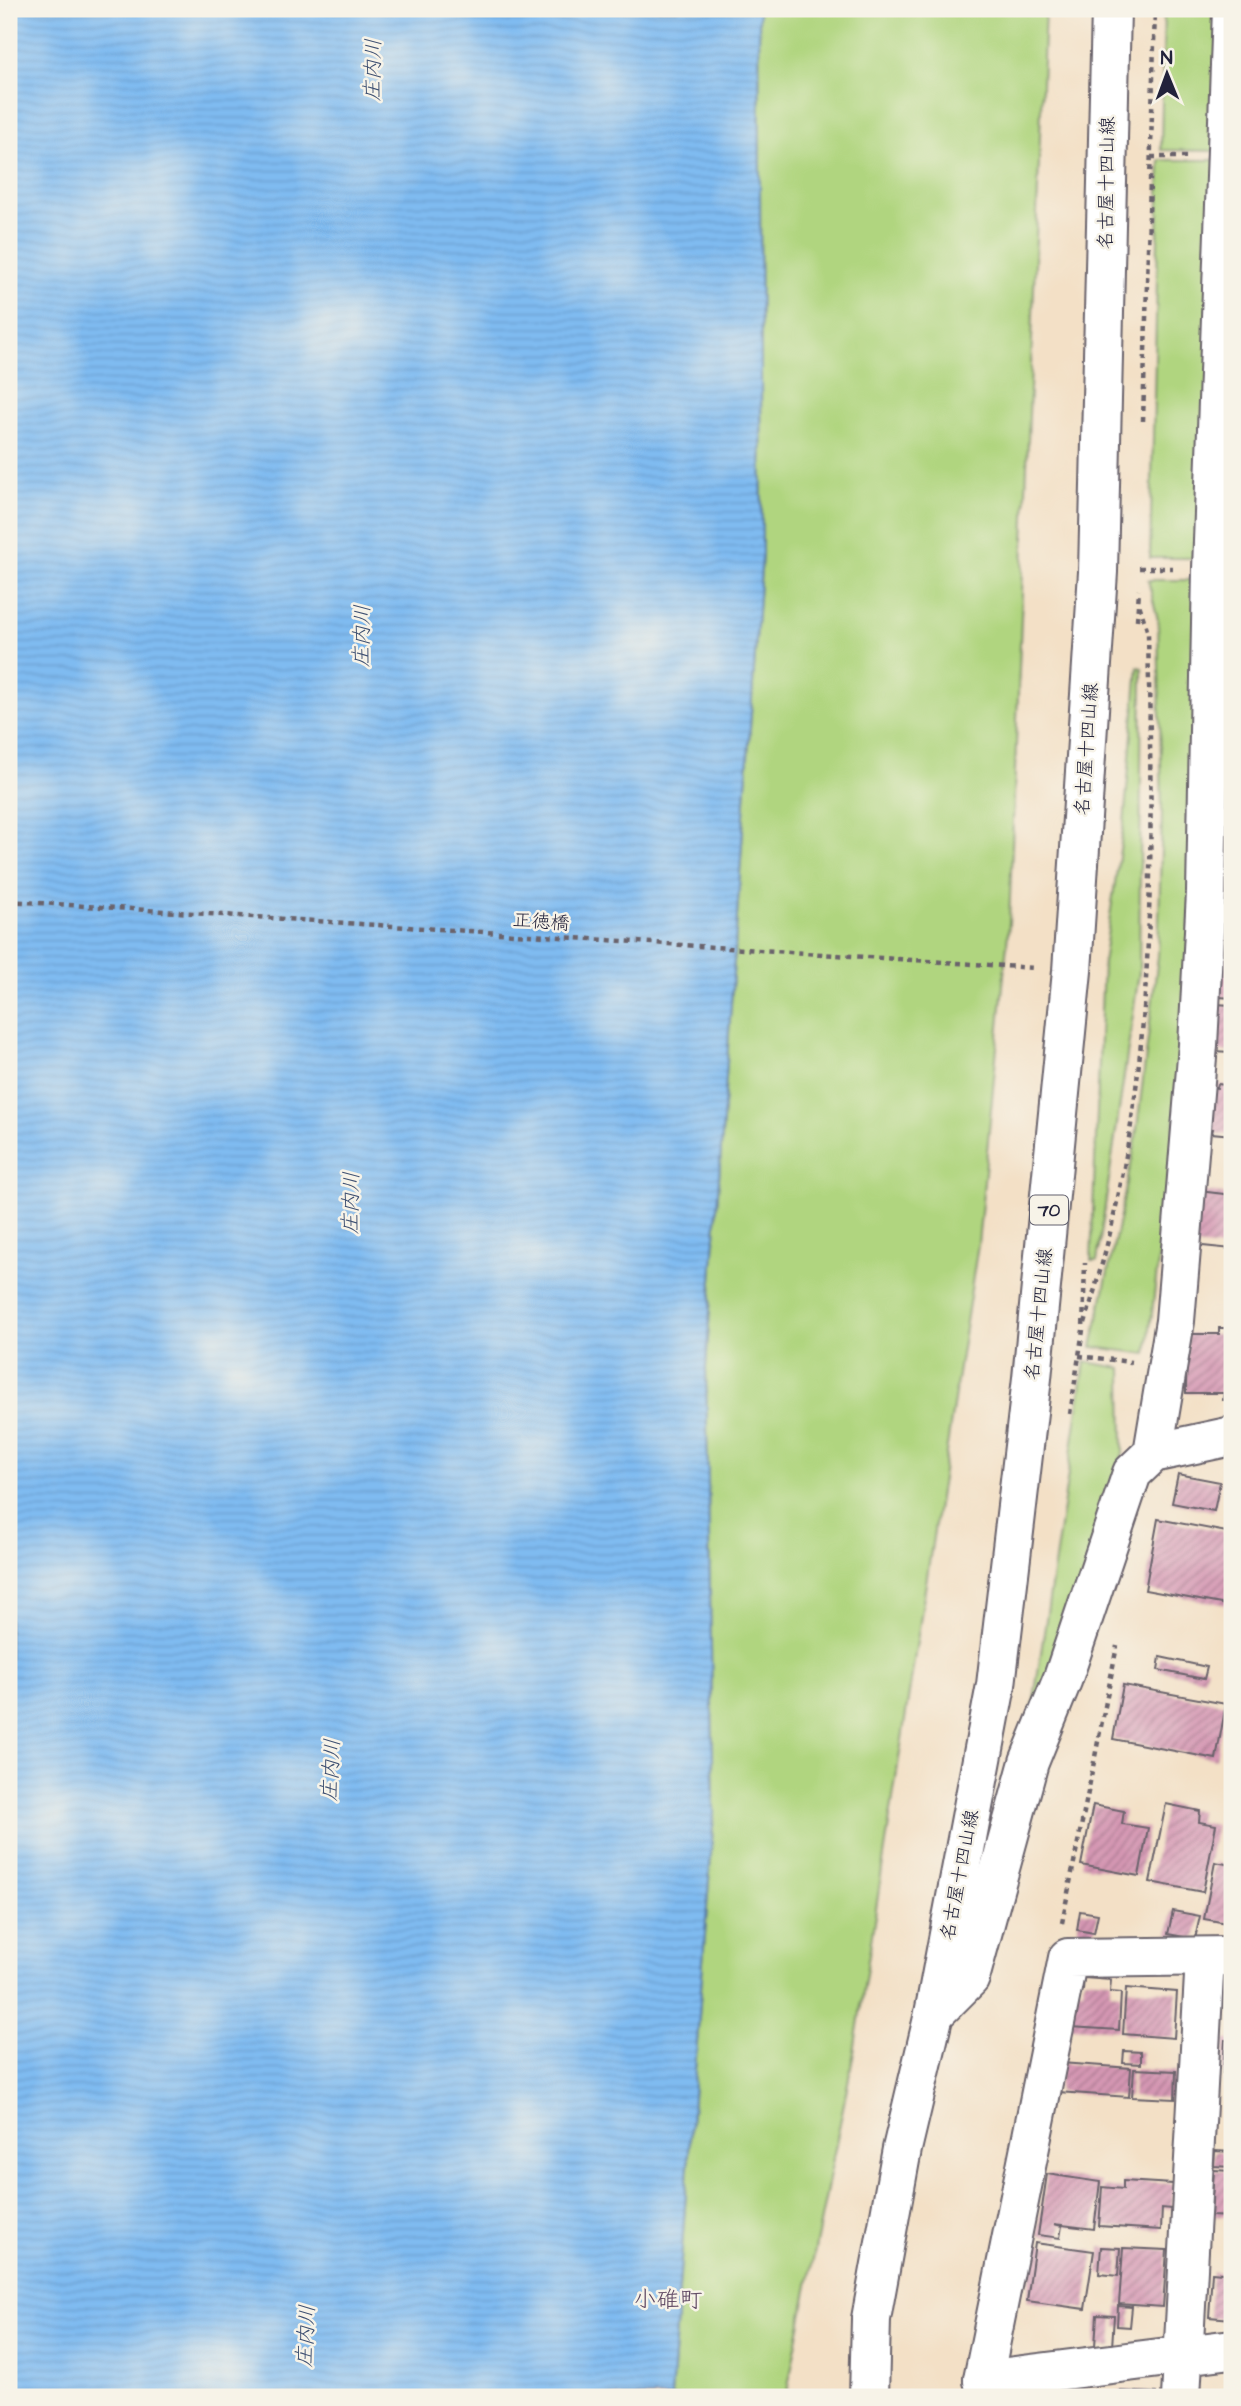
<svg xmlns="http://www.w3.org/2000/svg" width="1241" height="2406" viewBox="0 0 1241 2406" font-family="'Architects Daughter','Klee One',sans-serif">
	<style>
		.grass { fill: #b0d57f; stroke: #697c5d; stroke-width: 2 }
		.water { fill: url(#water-rules); stroke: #506e96; stroke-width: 2 }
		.building { fill: url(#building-hatch) }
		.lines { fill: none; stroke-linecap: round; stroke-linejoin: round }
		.minor-casing { stroke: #6b646c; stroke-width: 42 }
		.major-casing { stroke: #6b646c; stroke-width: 42 }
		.path { stroke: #6b646c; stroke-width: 4.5; stroke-dasharray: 5 5; stroke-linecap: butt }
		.minor { stroke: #fff; stroke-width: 38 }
		.major { stroke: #fff; stroke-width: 38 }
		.labels { text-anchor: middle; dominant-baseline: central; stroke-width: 5; stroke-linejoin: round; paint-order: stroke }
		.shield { fill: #f7f3e8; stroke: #62616f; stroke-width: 2 }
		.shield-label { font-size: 18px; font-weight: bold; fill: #22223b }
		.street-label { font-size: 19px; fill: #22223b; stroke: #f7f3e8 }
		.water-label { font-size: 21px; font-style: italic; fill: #3e5072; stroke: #f7f3e8 }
		.quarter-label { font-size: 23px; fill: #614b65; stroke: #f7f3e8 }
	</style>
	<defs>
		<pattern id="water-rules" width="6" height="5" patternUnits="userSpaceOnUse" patternTransform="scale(1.75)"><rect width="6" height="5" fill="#7fbbf1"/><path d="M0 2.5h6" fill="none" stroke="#6da0d0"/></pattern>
		<pattern id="building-hatch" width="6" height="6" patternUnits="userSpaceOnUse" patternTransform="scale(1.75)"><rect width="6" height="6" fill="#d597b3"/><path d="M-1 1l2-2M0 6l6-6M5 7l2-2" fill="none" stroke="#ac7b93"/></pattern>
	</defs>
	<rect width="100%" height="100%" fill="#f7f3e8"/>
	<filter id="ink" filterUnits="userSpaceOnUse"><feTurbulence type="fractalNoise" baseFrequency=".0143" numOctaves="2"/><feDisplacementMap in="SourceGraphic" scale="14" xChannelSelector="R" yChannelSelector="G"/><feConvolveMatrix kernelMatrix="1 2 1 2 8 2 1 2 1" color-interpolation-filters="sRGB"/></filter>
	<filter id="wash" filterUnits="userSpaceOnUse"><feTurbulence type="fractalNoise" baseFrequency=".00686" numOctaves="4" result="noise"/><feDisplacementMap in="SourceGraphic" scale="28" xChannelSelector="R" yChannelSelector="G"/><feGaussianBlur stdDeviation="1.57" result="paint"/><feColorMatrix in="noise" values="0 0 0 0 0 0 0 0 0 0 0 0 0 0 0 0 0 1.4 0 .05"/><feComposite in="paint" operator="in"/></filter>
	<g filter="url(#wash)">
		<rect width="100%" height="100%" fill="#f3e0c6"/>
		<g class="grass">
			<polygon points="759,9 1045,9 1009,923 978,1244 854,2052 786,2397 671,2397 714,1813 706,1368 762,554"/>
			<polygon points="1164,9 1224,9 1220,151 1161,150"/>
			<polygon points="1160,160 1219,160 1208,558 1150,558"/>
			<polygon points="1148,580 1205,580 1184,1047 1147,1354 1092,1347 1135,1145 1158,956 1162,812 1158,620"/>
			<polygon points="1138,667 1142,668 1139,973 1097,1261 1091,1261 1103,963 1124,823"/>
			<polygon points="1085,1362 1122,1368 1123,1453 1033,1735 1029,1732"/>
		</g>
		<polygon class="water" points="9,9 759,9 762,554 706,1368 714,1813 671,2397 9,2397"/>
		<g id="blocks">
			<g class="building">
				<rect x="1224" y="682" width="8" height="40"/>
				<polygon points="1232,796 1232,861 1220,861 1219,797"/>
				<polygon points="1221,954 1232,954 1232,998 1219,997"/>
				<polygon points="1214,1004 1232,1005 1232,1052 1212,1051"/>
				<polygon points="1218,1084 1232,1086 1232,1135 1212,1133 1213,1129 1203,1128 1207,1087 1217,1088"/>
				<polygon points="1199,1191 1232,1195 1232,1249 1193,1245"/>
				<polygon points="1219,1328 1232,1328 1232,1400 1223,1400 1224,1393 1186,1393 1187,1334 1219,1334"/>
				<polygon points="1178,1474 1220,1482 1214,1511 1172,1503"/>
				<polygon points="1158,1519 1232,1533 1232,1606 1145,1590"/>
				<polygon points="1160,1657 1207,1667 1204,1679 1158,1670"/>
				<polygon points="1123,1685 1226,1704 1216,1759 1113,1739"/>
				<polygon points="1166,1804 1200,1811 1199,1822 1216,1825 1203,1892 1150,1882"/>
				<polygon points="1093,1805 1124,1811 1122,1824 1148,1828 1139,1876 1081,1865"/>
				<polygon points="1215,1862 1232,1865 1232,1924 1204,1919"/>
				<polygon points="1080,1911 1098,1914 1094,1933 1077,1930"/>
				<polygon points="1173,1911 1200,1916 1195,1939 1168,1934"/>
				<polygon points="1084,1978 1111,1980 1110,1992 1121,1993 1119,2030 1070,2027 1072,1989 1083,1990"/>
				<polygon points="1126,1988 1177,1992 1174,2038 1123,2034"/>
				<polygon points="1225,2040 1232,2040 1232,2073 1223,2073"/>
				<polygon points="1124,2051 1141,2052 1141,2064 1123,2063"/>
				<polygon points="1060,2063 1131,2068 1129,2097 1058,2092"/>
				<polygon points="1134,2069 1176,2071 1175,2099 1132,2097"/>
				<polygon points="1215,2151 1232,2152 1232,2167 1214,2166"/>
				<polygon points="1214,2170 1232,2171 1232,2217 1211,2216"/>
				<polygon points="1047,2174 1100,2182 1094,2229 1054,2224 1062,2226 1060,2238 1038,2235"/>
				<polygon points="1123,2181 1173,2184 1172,2209 1162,2208 1161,2230 1099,2226 1102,2187 1123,2189"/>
				<polygon points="1035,2243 1094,2251 1085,2309 1027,2301"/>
				<polygon points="1101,2247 1120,2248 1118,2276 1099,2274"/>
				<polygon points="1123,2248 1167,2250 1163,2307 1119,2304"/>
				<polygon points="1212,2272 1232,2274 1232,2319 1209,2317"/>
				<polygon points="1118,2306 1132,2307 1130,2327 1117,2326"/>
				<polygon points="1097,2315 1114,2316 1112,2347 1095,2346"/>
				<polygon points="1119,2391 1156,2393 1156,2397 1119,2397"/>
			</g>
		</g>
	</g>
	<g filter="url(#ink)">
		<use href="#blocks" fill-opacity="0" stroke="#6b646c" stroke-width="2"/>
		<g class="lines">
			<defs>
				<g id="minor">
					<polyline points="1153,1453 1175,1321 1198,1045 1206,893 1212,569 1232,9"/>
					<polyline points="934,2014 970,1978 1029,1762 1063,1678 1132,1473 1153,1453 1232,1436"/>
					<polyline points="983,2380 1232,2349"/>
					<polyline points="987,2397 983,2380 1068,1958 1232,1956"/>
					<polyline points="1181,2397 1205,1957"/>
				</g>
				<polyline id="major" points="869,2397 871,2319 902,2149 934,2014 996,1685 1032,1378 1072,971 1098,572 1111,9"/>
			</defs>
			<use href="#minor" class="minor-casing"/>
			<use href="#major" class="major-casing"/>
			<g class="path">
				<polyline points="1151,157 1188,157"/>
				<polyline points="1143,421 1155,9"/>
				<polyline points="1139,568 1173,568"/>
				<polyline points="1137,620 1139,590"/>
				<polyline points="9,901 1035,968"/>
				<path d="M 1085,1323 C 1095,1289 1105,1255 1113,1220 C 1157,1029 1152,828 1148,633 L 1139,604"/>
				<polyline points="1079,1356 1131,1362"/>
				<polyline points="1070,1414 1083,1330 1085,1263"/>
				<polyline points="1062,1923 1117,1646"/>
			</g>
			<use href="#minor" class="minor"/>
			<use href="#major" class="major"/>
		</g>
	</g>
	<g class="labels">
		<rect class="shield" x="1030" y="1195.5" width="38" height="29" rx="5"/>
		<g class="shield-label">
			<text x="1049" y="1210">70</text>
		</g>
		<g class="street-label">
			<text transform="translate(1107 183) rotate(-89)">名古屋十四山線</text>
			<text transform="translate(1087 749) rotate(-86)">名古屋十四山線</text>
			<text transform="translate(541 922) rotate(4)">正徳橋</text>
			<text transform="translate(1039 1314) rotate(-84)">名古屋十四山線</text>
			<text transform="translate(960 1875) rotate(-79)">名古屋十四山線</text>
		</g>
		<g class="water-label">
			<text transform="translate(373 70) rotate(-89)">庄内川</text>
			<text transform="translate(362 636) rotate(-89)">庄内川</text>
			<text transform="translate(351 1203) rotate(-89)">庄内川</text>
			<text transform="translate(331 1770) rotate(-87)">庄内川</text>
			<text transform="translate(306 2336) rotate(-87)">庄内川</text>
		</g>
		<g class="quarter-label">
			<text x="668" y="2300">小碓町</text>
		</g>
	</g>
	<rect width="1241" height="2406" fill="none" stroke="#f7f3e8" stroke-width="35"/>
	<g transform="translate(1167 74) rotate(359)" stroke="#f7f3e8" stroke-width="5" paint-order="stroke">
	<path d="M0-5L12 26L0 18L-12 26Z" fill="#22223b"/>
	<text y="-10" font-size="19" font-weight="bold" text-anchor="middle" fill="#22223b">N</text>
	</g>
</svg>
